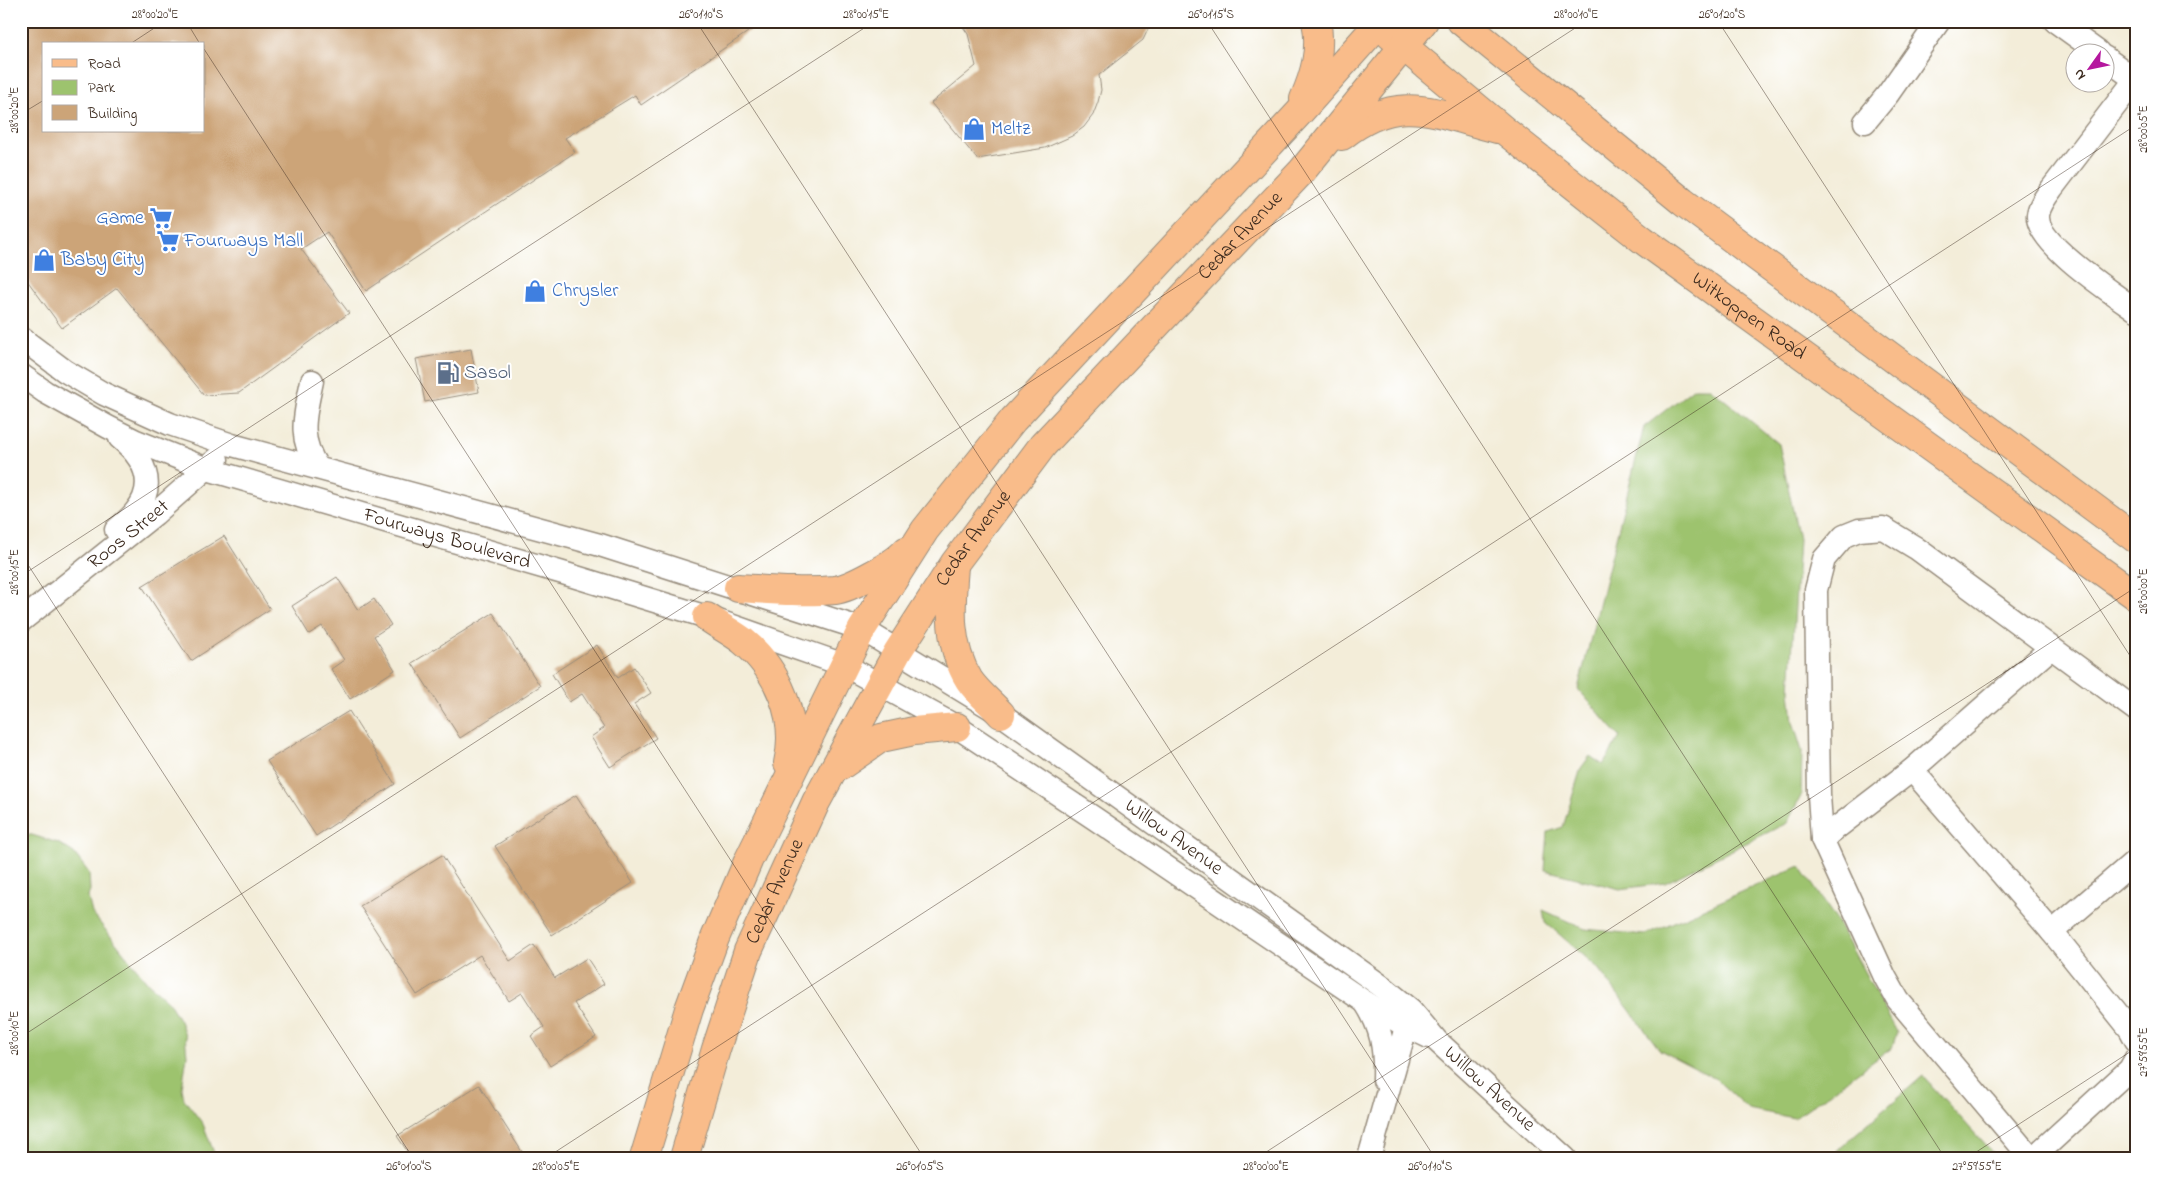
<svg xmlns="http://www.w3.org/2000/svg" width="2157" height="1179" viewBox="0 0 2157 1179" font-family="'Indie Flower',sans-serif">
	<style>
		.green { fill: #9dc36e; stroke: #6c7646 }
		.building { fill: #cca478; fill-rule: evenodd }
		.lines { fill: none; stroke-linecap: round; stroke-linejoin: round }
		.minor-casing { stroke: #978c7c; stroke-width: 25 }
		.major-casing { stroke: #978c7c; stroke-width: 30 }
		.minor { stroke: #fff; stroke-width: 22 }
		.major { stroke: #f9bc8a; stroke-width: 28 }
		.ticks { fill: none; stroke: #3b2a1e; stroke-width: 1; stroke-opacity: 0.45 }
		.labels { text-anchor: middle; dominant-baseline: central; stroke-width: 4; stroke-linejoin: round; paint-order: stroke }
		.shop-label { font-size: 20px; fill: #366cbe; stroke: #fff; text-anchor: start }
		.street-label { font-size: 20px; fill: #3b2a1e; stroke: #fff }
		.service-label { font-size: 20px; fill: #4e5e75; stroke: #fff; text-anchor: start }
		.neatline { fill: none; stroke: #3b2a1e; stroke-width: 2 }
		.ticks-label { font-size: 12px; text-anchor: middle; fill: #3b2a1e }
	</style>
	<rect width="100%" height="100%" fill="#fff"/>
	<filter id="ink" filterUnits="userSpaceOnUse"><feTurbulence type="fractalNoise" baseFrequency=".02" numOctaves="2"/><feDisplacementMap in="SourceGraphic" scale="10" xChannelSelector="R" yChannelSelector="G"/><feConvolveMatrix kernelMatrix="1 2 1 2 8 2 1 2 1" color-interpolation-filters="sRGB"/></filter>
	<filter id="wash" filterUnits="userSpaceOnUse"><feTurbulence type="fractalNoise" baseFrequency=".0096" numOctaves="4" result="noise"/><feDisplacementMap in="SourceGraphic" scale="20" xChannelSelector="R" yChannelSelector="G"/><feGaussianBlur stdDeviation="1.12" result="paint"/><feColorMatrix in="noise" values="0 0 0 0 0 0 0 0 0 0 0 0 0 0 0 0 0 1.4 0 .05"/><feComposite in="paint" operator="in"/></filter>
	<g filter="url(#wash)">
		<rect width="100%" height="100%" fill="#f3edd9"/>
		<g class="green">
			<polygon points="1694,388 1710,388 1779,444 1799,539 1790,691 1793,722 1802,751 1801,796 1787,823 1665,883 1620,889 1545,870 1548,832 1563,827 1581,768 1590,756 1603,765 1620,737 1578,689 1644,427"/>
			<polygon points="21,835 32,835 58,843 74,853 89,873 90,890 88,897 92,913 148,983 168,1001 180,1021 185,1035 187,1056 182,1088 184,1099 203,1124 216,1158 21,1158"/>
			<polygon points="1800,866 1835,918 1897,1032 1892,1048 1794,1118 1748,1109 1716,1079 1660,1050 1597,967 1545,922 1543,910 1585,929 1645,935"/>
			<polygon points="1923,1076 1997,1158 1844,1158 1837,1150"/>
		</g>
		<g id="blocks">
			<g class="building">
				<path d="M 21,21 L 764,21 L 641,105 L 635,95 L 565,138 L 575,152 L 366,291 L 327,232 L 301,249 L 349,313 L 239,393 L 204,395 L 117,288 L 62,328 L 21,272 ZM 44,44 L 204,44 L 204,131 L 44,131 Z"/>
				<polygon points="959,21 1152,21 1143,40 1099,75 1101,90 1098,102 1093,115 1084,127 1072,136 1045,148 977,159 931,103 976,66 968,34"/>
				<polygon points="471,349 479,392 425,402 416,359"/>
				<polygon points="224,536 270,609 191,661 142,586"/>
				<polygon points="337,577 358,610 374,599 391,625 374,636 395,670 350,699 331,669 344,660 322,626 309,634 292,606"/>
				<polygon points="493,613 540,686 460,738 412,663"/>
				<polygon points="597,645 618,678 634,667 651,693 634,704 656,738 610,767 591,737 604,728 582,694 569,702 552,674"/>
				<polygon points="349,711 395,784 316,836 267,761"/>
				<polygon points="576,795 633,883 552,935 495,846"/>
				<polygon points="442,855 510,961 534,945 555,978 587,958 604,984 574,1003 596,1037 550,1066 531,1036 544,1027 522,993 509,1001 480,955 417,995 360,906"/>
				<polygon points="479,1085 526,1158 412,1158 397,1136"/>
			</g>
		</g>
	</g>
	<g filter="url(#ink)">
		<use href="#blocks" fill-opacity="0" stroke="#978c7c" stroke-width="1"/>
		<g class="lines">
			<defs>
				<g id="minor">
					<polyline points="2055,21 2098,52"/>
					<polyline points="2104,57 2136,80"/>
					<path d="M 2135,80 L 2053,187 C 2047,195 2039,205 2038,215 C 2035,243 2114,294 2136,310"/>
					<polyline points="1865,122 1888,94 1939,21"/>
					<path id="s1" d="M 21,338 L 65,371 L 104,394 L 170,424 L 232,445 L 600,545 L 862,629 L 1001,714 L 1384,988 L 1411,1010 L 1437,1041 L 1565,1158"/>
					<path id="s2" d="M 21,375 L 45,392 L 108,427 L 136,441 L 207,469 L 563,573 L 707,617 L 844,665 L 957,727 L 1094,818 L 1365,1002 L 1406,1026 L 1429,1037"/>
					<path d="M 312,381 C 305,415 297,437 318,468"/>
					<path d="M 116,530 C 123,524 131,518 136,511 C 158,484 143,457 120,438"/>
					<path id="s3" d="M 21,621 L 155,514 L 217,459"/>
					<polyline points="1912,770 2052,932 2130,1029 2136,1040"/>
					<polyline points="1822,839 1912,770 2051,648"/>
					<polyline points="2052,932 2136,860"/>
					<path d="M 1365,1002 C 1382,1028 1385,1049 1384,1080"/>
					<polyline points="1369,1158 1410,1013"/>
					<polyline points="2031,1158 1898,1000 1885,977 1822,839 1819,795 1816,590 1824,559 1844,536 1859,530 1883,528 1916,548 2136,710"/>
					<polyline points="2033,1158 2130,1069 2136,1058"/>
				</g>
				<g id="major">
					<polyline points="1461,21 1683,202 2136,539"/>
					<path id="s4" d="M 1390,35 L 1505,131 L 1643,240 L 2136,596"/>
					<path d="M 1304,99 C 1315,74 1322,49 1316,21"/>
					<path d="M 1342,136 C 1399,91 1435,113 1497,129"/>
					<path d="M 954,566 C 951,605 947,644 969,680 C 977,692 991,703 1001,714"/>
					<path d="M 738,588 C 770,590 804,593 835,590 C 851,588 896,563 906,551"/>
					<path d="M 707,617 C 718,625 731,632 742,640 C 778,669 799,718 788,763"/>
					<polyline points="839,767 881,738 914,731 957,727"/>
					<polyline points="644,1158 689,1009 715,938 749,859 862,629 925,530 1013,420 1298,114 1381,21"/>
					<path id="s5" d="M 684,1158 L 716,1049 L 748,951 L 816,802 L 898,651 L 954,564 L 1043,445 L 1302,171 L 1424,21"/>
				</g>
			</defs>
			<use href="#minor" class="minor-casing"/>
			<use href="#major" class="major-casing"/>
			<use href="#minor" class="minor"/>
			<use href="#major" class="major"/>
		</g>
	</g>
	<path class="ticks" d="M 186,21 L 200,44M 696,21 L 1435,1158M 1207,21 L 1945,1158M 1718,21 L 2136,665M 130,44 L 165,21M 204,49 L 924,1158M 21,114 L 44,100M 21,554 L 413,1158M 21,576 L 875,21M 21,1037 L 1586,21M 546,1158 L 2136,125M 1257,1158 L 2136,587M 1967,1158 L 2136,1048"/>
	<defs>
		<symbol id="shop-bare" viewBox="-9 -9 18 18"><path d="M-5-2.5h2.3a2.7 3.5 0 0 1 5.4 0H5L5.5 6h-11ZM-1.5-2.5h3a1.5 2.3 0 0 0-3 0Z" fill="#3f7fe0" stroke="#fff" stroke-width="2.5" paint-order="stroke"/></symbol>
		<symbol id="supermarket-bare" viewBox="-9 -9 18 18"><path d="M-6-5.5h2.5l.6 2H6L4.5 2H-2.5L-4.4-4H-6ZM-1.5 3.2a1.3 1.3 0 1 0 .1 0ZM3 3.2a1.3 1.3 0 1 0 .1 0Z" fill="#3f7fe0" stroke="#fff" stroke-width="2.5" paint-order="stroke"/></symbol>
		<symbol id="fuel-bare" viewBox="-9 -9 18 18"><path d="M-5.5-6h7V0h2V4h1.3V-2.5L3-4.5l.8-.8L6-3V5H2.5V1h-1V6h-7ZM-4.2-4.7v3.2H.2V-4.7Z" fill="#5c6f8a" stroke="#fff" stroke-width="2.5" paint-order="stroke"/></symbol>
	</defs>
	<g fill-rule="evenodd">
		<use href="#shop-bare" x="958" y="113" width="32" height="32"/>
		<use href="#supermarket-bare" x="145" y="202" width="32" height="32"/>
		<use href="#supermarket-bare" x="152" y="225" width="32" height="32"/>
		<use href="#shop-bare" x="28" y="244" width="32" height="32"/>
		<use href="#shop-bare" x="519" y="275" width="32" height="32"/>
		<use href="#fuel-bare" x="432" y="357" width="32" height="32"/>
	</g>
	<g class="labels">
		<g class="shop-label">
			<text x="991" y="129">Meltz</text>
			<text x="144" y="218" text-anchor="end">Game</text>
			<text x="184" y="241">Fourways Mall</text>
			<text x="61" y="260">Baby City</text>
			<text x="552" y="291">Chrysler</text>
		</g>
		<g class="street-label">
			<text stroke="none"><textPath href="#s5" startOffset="1092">Cedar Avenue</textPath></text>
			<text stroke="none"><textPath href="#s4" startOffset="456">Witkoppen Road</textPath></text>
			<text stroke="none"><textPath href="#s3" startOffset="138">Roos Street</textPath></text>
			<text stroke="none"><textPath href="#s2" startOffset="459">Fourways Boulevard</textPath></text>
			<text stroke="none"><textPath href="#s5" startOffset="688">Cedar Avenue</textPath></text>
			<text stroke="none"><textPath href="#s1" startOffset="1270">Willow Avenue</textPath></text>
			<text stroke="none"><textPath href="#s5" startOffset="282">Cedar Avenue</textPath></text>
			<text stroke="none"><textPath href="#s1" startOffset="1675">Willow Avenue</textPath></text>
		</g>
		<g class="service-label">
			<text x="464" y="373">Sasol</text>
		</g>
	</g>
	<rect width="2157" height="1179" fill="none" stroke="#fff" stroke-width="55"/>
	<rect x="42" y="42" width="162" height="90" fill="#ffffff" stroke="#b1aaa5"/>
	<rect x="52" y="59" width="25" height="8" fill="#f9bc8a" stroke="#b1aaa5"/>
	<text x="88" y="68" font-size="15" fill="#3b2a1e">Road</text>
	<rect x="52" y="80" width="25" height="15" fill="#9dc36e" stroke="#b1aaa5"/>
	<text x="88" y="92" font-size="15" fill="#3b2a1e">Park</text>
	<rect x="52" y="105" width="25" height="15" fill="#cca478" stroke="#b1aaa5"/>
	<text x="88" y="118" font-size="15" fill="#3b2a1e">Building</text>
	<g transform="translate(2090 68) rotate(237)"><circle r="24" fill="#ffffff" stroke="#b1aaa5"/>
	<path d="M0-4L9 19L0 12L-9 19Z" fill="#b5179e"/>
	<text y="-8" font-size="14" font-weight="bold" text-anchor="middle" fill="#3b2a1e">N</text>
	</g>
	<rect x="28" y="28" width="2102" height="1124" class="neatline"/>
	<g class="ticks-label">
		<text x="155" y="18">28°00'20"E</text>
		<text x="701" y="18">26°01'10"S</text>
		<text x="866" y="18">28°00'15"E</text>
		<text x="1211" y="18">26°01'15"S</text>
		<text x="1576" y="18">28°00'10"E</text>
		<text x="1722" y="18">26°01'20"S</text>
		<text transform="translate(14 110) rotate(-90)" y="4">28°00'20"E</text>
		<text transform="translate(2143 129) rotate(-90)" y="4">28°00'05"E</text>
		<text transform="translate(14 572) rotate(-90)" y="4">28°00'15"E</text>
		<text transform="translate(2143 591) rotate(-90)" y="4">28°00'00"E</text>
		<text transform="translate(14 1033) rotate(-90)" y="4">28°00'10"E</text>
		<text transform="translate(2143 1052) rotate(-90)" y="4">27°59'55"E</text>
		<text x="409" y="1170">26°01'00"S</text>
		<text x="556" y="1170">28°00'05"E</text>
		<text x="920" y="1170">26°01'05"S</text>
		<text x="1266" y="1170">28°00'00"E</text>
		<text x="1430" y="1170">26°01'10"S</text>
		<text x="1977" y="1170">27°59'55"E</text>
	</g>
</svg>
